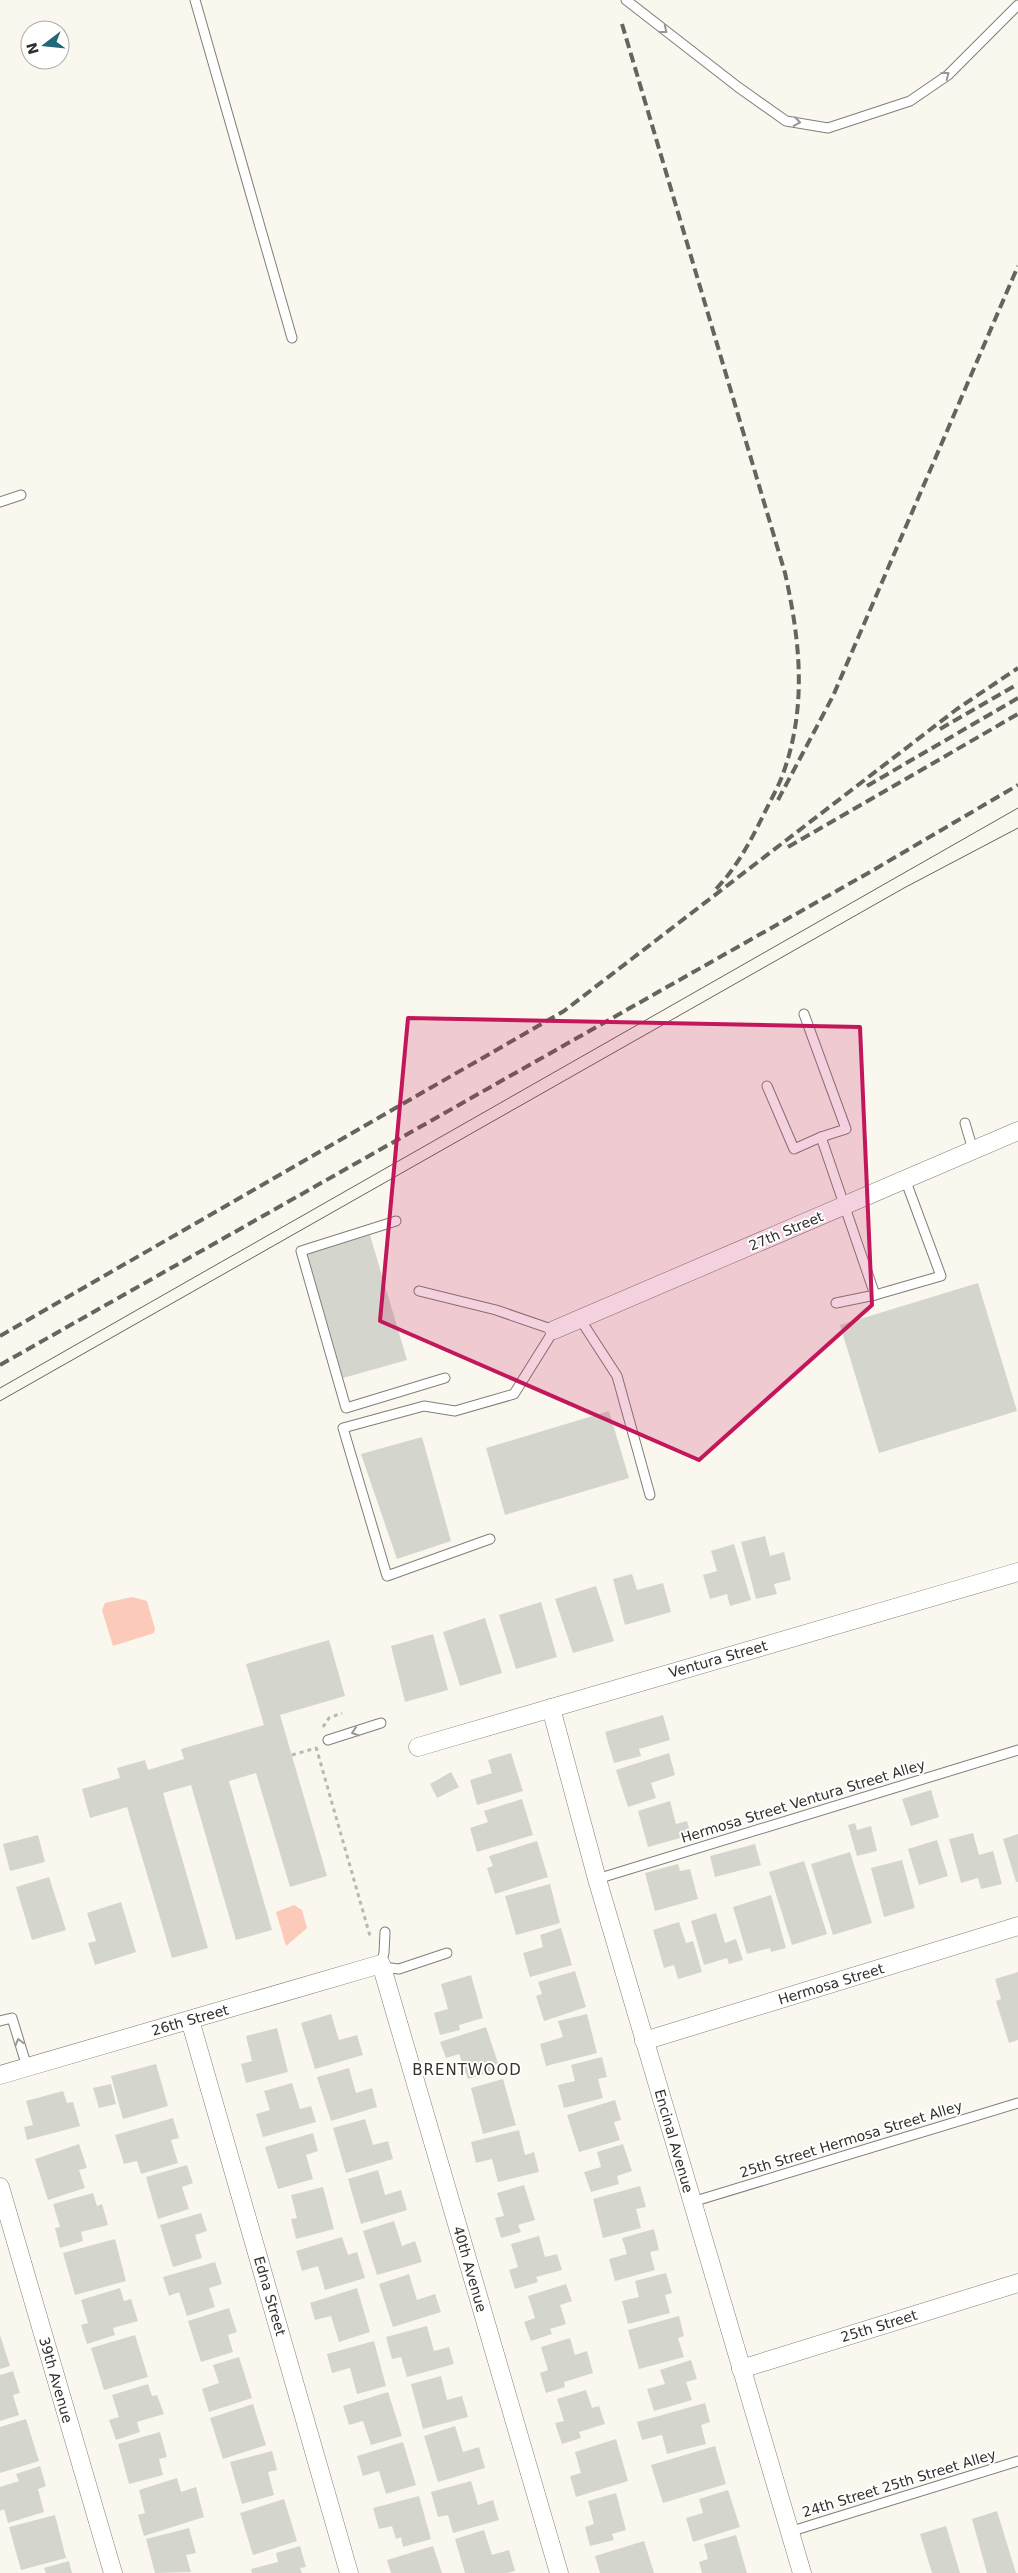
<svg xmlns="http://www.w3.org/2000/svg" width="1018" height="2573" viewBox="0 0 1018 2573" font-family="'DejaVu Sans',sans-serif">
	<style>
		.green { fill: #fbcab8 }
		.building { fill: #d4d6cd }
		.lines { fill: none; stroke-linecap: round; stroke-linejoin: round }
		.lane-casing { stroke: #817f77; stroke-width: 11 }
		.street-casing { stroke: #817f77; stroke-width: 19 }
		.path { stroke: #bab8b1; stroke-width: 3; stroke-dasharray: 4 4; stroke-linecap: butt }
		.lane { stroke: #fff; stroke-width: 9 }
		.street { stroke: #fff; stroke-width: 18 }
		.tram { stroke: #66645f; stroke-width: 1 }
		.rail { stroke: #66645f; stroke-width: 4; stroke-dasharray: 10 5; stroke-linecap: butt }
		.oneway { stroke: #989795 }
		.marked { fill: #c2185b; fill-opacity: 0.2; stroke: #c2185b; stroke-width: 4; stroke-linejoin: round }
		.labels { text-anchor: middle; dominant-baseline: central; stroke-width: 4; stroke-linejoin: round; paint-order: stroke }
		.street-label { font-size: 14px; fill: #302f2b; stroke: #fff }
		.neighbourhood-label { font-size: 15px; letter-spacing: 1px; fill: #35332c; stroke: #fff }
	</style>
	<rect width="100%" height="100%" fill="#faf7ee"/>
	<g class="green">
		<polygon points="132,1597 147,1601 155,1629 154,1633 113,1646 102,1610 105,1603"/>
		<polygon points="294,1905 302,1910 307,1928 286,1946 276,1912"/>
	</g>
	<g class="building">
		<polygon points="370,1235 407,1360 343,1378 307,1254"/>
		<polygon points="978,1283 1017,1411 879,1453 840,1325"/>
		<polygon points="609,1411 629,1478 505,1515 486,1448"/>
		<polygon points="422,1437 451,1541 397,1559 361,1454"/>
		<polygon points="765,1536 770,1556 784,1552 791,1580 774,1584 777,1594 756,1599 741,1542"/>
		<polygon points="734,1544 751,1600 730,1606 727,1594 710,1599 703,1575 717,1571 711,1551"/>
		<polygon points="632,1574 637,1590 663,1583 671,1612 625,1625 613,1579"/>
		<polygon points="596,1586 614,1641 573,1653 555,1599"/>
		<polygon points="541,1602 557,1657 516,1669 499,1615"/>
		<polygon points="485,1618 502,1673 460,1686 443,1632"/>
		<polygon points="433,1634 448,1690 405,1702 391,1646"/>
		<polygon points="329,1640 345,1696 280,1715 327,1876 290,1887 256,1773 229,1781 272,1930 236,1940 191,1785 163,1793 208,1948 172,1958 127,1807 90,1818 82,1789 120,1778 117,1768 145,1760 148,1770 184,1759 181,1749 264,1725 246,1664"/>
		<polygon points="663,1715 670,1740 639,1749 641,1756 614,1763 605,1732"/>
		<polygon points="511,1753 523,1791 477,1805 470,1780 492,1773 488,1760"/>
		<polygon points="669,1753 675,1775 651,1783 656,1798 628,1807 616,1770"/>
		<polygon points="451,1772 459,1787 437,1798 430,1784"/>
		<polygon points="931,1790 939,1817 911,1826 902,1799"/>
		<polygon points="522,1799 533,1835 477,1852 470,1828 488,1822 484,1811"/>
		<polygon points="670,1801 676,1824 687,1821 691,1835 648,1847 638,1811"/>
		<polygon points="855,1823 857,1830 871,1826 877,1851 857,1856 848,1825"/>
		<polygon points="973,1833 979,1855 993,1851 1002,1884 981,1889 978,1878 961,1883 949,1839"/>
		<polygon points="1018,1834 1018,1882 1016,1882 1003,1839"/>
		<polygon points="38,1835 45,1862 10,1871 3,1844"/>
		<polygon points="937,1840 948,1876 919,1885 908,1849"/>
		<polygon points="537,1841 548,1877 495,1894 487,1868 493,1866 489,1856"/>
		<polygon points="755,1844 761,1865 715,1877 710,1856"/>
		<polygon points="850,1852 872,1923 833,1935 811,1864"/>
		<polygon points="902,1860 915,1908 884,1917 871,1868"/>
		<polygon points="804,1861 827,1934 792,1945 769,1872"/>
		<polygon points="678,1864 680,1871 690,1869 698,1899 655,1911 645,1873"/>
		<polygon points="49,1877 66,1930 32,1940 16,1887"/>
		<polygon points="550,1884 560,1923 516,1935 505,1896"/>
		<polygon points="771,1895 786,1948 771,1952 770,1948 747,1954 733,1907"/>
		<polygon points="121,1902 136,1952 95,1965 88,1943 96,1941 87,1913"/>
		<polygon points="716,1913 725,1943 736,1939 743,1960 729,1964 727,1958 704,1965 691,1921"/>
		<polygon points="679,1922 686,1943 693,1941 702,1972 678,1979 674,1965 664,1968 653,1930"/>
		<polygon points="561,1928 572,1965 530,1977 523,1953 543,1947 540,1935"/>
		<polygon points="575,1971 586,2007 544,2021 536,1996 542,1994 538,1982"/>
		<polygon points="1018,1972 1018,2040 1009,2043 996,2001 1001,1999 995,1979"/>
		<polygon points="471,1975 483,2018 459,2025 460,2030 440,2035 434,2013 448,2009 441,1984"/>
		<polygon points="331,2014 339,2040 357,2035 363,2055 315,2069 301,2023"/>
		<polygon points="587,2014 597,2053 546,2066 540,2044 563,2037 558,2021"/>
		<polygon points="486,2027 500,2069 468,2079 459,2054 446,2058 440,2042"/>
		<polygon points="277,2028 288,2072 246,2083 241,2064 252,2061 246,2036"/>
		<polygon points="602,2057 607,2077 598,2079 603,2098 564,2108 558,2085 575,2081 571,2065"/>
		<polygon points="156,2064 168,2106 123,2119 111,2076"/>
		<polygon points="349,2068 356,2093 372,2088 377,2107 331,2121 317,2077"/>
		<polygon points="503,2079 516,2125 483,2134 471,2088"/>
		<polygon points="292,2083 300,2109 311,2106 316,2122 263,2137 256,2114 270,2110 264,2091"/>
		<polygon points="111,2084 116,2104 99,2108 93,2088"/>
		<polygon points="63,2091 67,2103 73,2102 80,2126 27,2140 24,2127 33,2125 26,2101"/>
		<polygon points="615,2100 621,2120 614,2122 620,2140 579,2152 567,2115"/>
		<polygon points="173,2118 179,2138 171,2140 178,2163 141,2174 137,2161 124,2164 115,2135"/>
		<polygon points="365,2119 373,2145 388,2141 393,2159 346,2173 333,2128"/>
		<polygon points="519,2130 525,2155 534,2152 539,2172 498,2182 492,2159 476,2163 471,2142"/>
		<polygon points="313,2133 318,2151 306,2155 313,2179 278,2189 265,2147"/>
		<polygon points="79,2144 87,2168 79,2170 85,2188 48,2200 35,2159"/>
		<polygon points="623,2144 632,2171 617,2176 619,2184 591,2192 584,2172 601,2167 597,2152"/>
		<polygon points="187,2165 193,2183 182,2187 189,2209 158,2219 146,2177"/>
		<polygon points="378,2170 385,2195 401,2190 407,2210 361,2224 348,2179"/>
		<polygon points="524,2185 535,2220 518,2225 521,2232 501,2238 495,2218 504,2216 497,2193"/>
		<polygon points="640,2186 646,2207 636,2209 641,2228 603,2238 593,2199"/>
		<polygon points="323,2187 334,2229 296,2239 291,2219 297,2218 291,2195"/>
		<polygon points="93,2193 97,2206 102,2204 108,2225 81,2232 83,2241 60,2248 55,2228 60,2227 53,2204"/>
		<polygon points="201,2213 207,2231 195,2235 202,2258 173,2267 160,2225"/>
		<polygon points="394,2221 402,2246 415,2241 422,2262 377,2275 363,2231"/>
		<polygon points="654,2229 659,2250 650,2252 655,2270 615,2281 609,2259 627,2254 622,2238"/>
		<polygon points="539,2236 545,2257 557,2254 562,2270 536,2277 538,2282 515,2289 509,2270 518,2267 511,2244"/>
		<polygon points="342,2237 348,2255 357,2252 365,2278 325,2290 318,2266 302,2271 296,2251"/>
		<polygon points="115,2239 126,2281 75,2295 63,2253"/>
		<polygon points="215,2262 222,2284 209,2288 215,2307 187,2316 179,2292 169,2296 163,2277"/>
		<polygon points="666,2273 672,2293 665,2295 670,2313 628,2324 622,2301 639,2297 635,2281"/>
		<polygon points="409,2274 417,2300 435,2294 441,2312 393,2327 379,2284"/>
		<polygon points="566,2284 572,2301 560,2305 566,2324 550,2329 552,2334 531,2341 524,2322 535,2318 528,2296"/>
		<polygon points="120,2288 124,2301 131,2299 138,2321 113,2328 115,2335 87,2344 81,2325 88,2323 81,2300"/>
		<polygon points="357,2288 370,2332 339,2342 331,2316 315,2320 310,2303"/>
		<polygon points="229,2308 237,2332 228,2335 233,2352 201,2362 188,2321"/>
		<polygon points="679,2316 684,2336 678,2338 684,2357 639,2369 628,2330"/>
		<polygon points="427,2326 434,2351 449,2347 454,2364 407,2377 401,2357 392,2359 386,2337"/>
		<polygon points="0,2335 10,2366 0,2369"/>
		<polygon points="135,2335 148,2377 104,2390 91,2348"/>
		<polygon points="570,2338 575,2355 587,2351 593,2373 564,2382 565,2387 546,2393 540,2373 548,2370 541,2347"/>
		<polygon points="374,2341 386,2386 357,2394 350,2368 332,2373 327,2354"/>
		<polygon points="239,2357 252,2398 209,2412 202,2389 219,2383 213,2365"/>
		<polygon points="691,2360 697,2379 686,2382 692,2400 654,2411 647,2389 665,2384 660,2370"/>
		<polygon points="13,2371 20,2393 13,2395 19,2415 0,2421 0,2375"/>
		<polygon points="441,2376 447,2400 462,2396 468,2417 423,2429 411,2384"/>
		<polygon points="148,2384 152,2396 157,2395 164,2414 137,2422 140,2432 116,2440 109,2420 119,2417 112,2395"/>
		<polygon points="586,2390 592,2408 599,2406 605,2424 579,2432 581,2438 562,2444 555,2423 564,2421 557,2399"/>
		<polygon points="388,2392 402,2436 371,2445 363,2421 349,2425 343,2406"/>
		<polygon points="705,2403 710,2422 701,2425 706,2444 667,2454 662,2435 642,2440 637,2422"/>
		<polygon points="253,2404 266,2445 223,2459 210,2418"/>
		<polygon points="26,2419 39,2461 0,2473 0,2427"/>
		<polygon points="455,2426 463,2452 479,2447 485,2468 438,2482 424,2436"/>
		<polygon points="160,2432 167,2457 159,2459 163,2475 129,2484 118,2444"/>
		<polygon points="616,2439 628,2481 576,2497 570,2476 581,2473 575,2452"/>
		<polygon points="403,2442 416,2485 386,2494 379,2471 363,2476 357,2456"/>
		<polygon points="715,2446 726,2484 663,2503 651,2465"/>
		<polygon points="272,2451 277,2470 268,2472 274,2495 242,2504 230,2462"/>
		<polygon points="40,2466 46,2486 38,2489 44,2512 8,2523 4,2509 0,2511 0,2487 19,2481 16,2474"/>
		<polygon points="177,2478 181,2492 196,2487 204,2517 144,2536 138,2515 145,2513 139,2490"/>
		<polygon points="471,2481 478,2505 493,2500 499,2520 453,2533 448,2515 438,2517 431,2492"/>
		<polygon points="728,2490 740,2527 693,2542 686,2518 703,2513 699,2499"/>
		<polygon points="616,2493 626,2530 612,2534 614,2540 590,2546 585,2527 594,2524 588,2501"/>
		<polygon points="419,2496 431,2539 403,2547 401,2537 396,2539 392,2526 379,2529 373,2508"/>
		<polygon points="284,2499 297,2541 253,2555 240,2513"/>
		<polygon points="997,2511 1016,2573 987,2573 972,2519"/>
		<polygon points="55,2515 66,2558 21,2570 9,2527"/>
		<polygon points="946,2526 960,2573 932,2573 920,2534"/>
		<polygon points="189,2528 196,2553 186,2555 191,2572 155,2573 146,2539"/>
		<polygon points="484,2530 492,2555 509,2550 515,2571 507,2573 465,2573 455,2539"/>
		<polygon points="736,2535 747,2573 702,2573 699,2562 708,2559 704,2544"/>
		<polygon points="644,2541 654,2573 600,2573 595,2556"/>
		<polygon points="300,2546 306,2567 300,2568 302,2573 252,2573 251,2569 278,2562 276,2553"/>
		<polygon points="433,2546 442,2573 391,2573 387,2560"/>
		<polygon points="69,2561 72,2573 46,2573 44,2568"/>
	</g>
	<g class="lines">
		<defs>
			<g id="lane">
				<polyline points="195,0 292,338"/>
				<polyline points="626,0 738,87 786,121 828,128 910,101 948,75 1018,5"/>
				<polyline points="0,502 21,495"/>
				<polyline points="804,1014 846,1129 821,1137"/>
				<polyline points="767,1086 794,1149 821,1137 875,1295 836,1303"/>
				<polyline points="965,1123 973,1150"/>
				<polyline points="396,1221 301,1251 346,1408 445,1378"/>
				<polyline points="419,1291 496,1310 554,1330 514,1394 455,1411 424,1406 343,1428 387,1576 490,1539"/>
				<polyline points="875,1295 941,1276 905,1179"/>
				<polyline points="580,1319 617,1376 650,1495"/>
				<polyline points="328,1740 381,1723"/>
				<polyline points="597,1879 1018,1750"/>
				<polyline points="381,1964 384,1953 385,1932"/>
				<polyline points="382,1967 399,1969 447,1953"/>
				<polyline points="0,2021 12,2018 27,2067"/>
				<polyline points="692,2202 1018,2103"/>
				<polyline points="789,2532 1018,2461"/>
			</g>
			<g id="street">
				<polyline points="554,1330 1018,1131"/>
				<polyline points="551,1708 597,1879 802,2573"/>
				<polyline points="418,1747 1018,1572"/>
				<polyline points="190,2020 349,2573"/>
				<polyline points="644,2041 1018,1926"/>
				<polyline points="0,2075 381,1964 559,2573"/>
				<polyline points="0,2187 113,2573"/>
				<polyline points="741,2369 1018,2283"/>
			</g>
		</defs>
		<use href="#lane" class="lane-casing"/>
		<use href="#street" class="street-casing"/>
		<g class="path">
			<polyline points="323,1727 329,1718 342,1713"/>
			<polyline points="316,1747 370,1936"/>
			<polyline points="292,1755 316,1748"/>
		</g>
		<use href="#lane" class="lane"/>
		<use href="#street" class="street"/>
		<g class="tram">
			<polyline points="0,1388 1018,808"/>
			<polyline points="0,1401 904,888 1018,828"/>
		</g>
		<g class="rail">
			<path d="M 622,24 L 785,573 C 800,640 807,705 784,771 C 779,786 770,801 763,816 C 750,842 737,867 716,889"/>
			<polyline points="940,729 1018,684"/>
			<polyline points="867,786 1018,698"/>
			<polyline points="778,800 833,696 1018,266"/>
			<polyline points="788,847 1018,714"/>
			<polyline points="0,1336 564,1011 957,709 1018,668"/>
			<polyline points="0,1365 870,872 1018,785"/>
		</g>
	</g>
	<defs><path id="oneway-chevron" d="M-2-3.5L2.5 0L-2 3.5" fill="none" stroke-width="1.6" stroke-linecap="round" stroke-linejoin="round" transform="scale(1.25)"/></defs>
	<g class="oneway">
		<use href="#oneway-chevron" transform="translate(664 30) rotate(38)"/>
		<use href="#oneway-chevron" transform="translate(946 75) rotate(-38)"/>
		<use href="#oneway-chevron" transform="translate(797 122) rotate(9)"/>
		<use href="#oneway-chevron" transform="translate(355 1732) rotate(162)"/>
		<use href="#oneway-chevron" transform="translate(19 2042) rotate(-106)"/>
	</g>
	<path class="marked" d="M 408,1018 L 860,1027 L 872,1305 L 699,1460 L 380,1321 Z"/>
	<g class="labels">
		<g class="street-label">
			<text transform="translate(786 1231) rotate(-23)">27th Street</text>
			<text transform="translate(718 1659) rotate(-16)">Ventura Street</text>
			<text transform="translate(803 1801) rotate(-17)">Hermosa Street Ventura Street Alley</text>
			<text transform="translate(831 1984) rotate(-17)">Hermosa Street</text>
			<text transform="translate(190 2020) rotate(-16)">26th Street</text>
			<text transform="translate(851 2139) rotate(-17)">25th Street Hermosa Street Alley</text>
			<text transform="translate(674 2141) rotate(74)">Encinal Avenue</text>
			<text transform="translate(470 2269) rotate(74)">40th Avenue</text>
			<text transform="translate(270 2296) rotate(74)">Edna Street</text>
			<text transform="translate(879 2326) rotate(-17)">25th Street</text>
			<text transform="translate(56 2380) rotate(74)">39th Avenue</text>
			<text transform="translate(899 2483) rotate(-17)">24th Street 25th Street Alley</text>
		</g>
		<g class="neighbourhood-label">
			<text x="467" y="2070">BRENTWOOD</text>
		</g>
	</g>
	<g transform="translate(45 45) rotate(254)"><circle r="24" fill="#ffffff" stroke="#acacaa"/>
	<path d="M0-4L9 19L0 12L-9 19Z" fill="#226878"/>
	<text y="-8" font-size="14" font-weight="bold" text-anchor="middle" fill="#302f2b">N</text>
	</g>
</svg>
